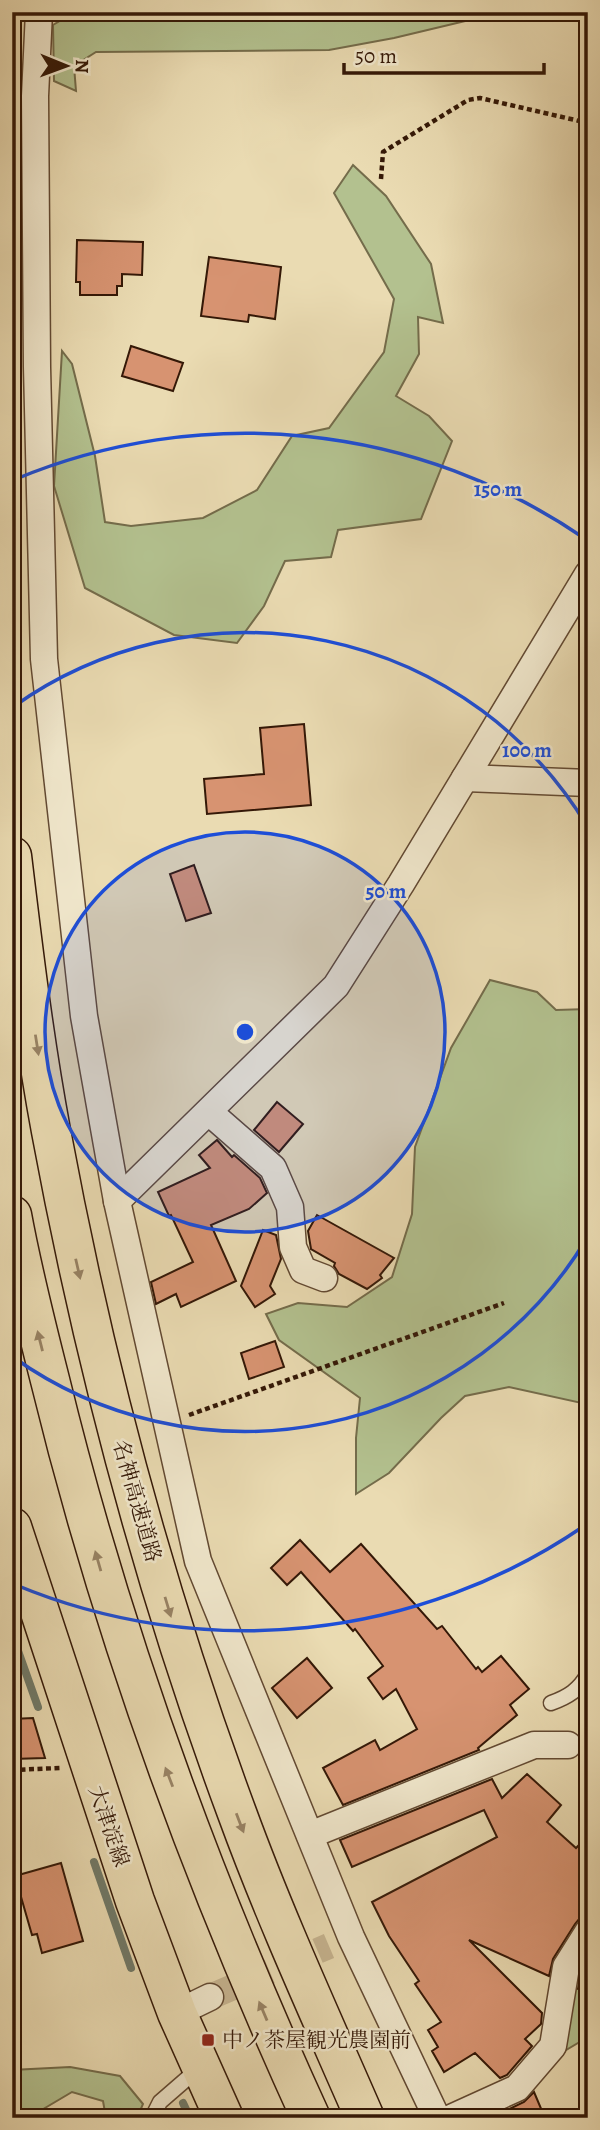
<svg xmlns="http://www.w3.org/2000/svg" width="600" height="2130" viewBox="0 0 600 2130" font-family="Alegreya,'Noto Serif JP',serif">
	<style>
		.green { fill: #b3c18f; stroke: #746c4b; stroke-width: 2 }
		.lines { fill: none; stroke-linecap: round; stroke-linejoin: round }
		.stream { stroke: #707a69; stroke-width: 8 }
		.building { fill: #d79371; stroke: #341807; stroke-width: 2 }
		.minor-tunnel { stroke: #c6b490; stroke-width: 26; stroke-dasharray: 26 13; stroke-linecap: butt }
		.service-casing { stroke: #624932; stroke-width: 17 }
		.minor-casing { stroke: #624932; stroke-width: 29 }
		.primary-casing { stroke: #341807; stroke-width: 41 }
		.motorway-casing { stroke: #341807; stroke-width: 41 }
		.path { stroke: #341807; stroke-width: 4.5; stroke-dasharray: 5 3.5; stroke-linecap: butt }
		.service { stroke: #f1e8cd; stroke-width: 14 }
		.minor { stroke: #f1e8cd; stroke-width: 26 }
		.primary { stroke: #eadbb2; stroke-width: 38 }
		.motorway { stroke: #eadbb2; stroke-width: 38 }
		.oneway { fill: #988365 }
		.ring { fill: none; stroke: #1d4ed8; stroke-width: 3.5 }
		.poi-dot { fill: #8f2418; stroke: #f1e8cd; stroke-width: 2.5 }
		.labels { text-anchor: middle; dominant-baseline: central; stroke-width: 5; stroke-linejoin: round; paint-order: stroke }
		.street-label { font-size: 21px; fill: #341807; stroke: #f1e8cd }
		.poi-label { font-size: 21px; fill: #341807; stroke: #f1e8cd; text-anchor: start }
		.centre { fill: #1d4ed8; stroke: #f1e8cd; stroke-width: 3.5 }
		.ring-label { font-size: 21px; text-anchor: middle; font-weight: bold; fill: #1d4ed8; stroke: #f1e8cd; stroke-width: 5; stroke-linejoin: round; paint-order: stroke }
	</style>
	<rect width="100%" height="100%" fill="#eadbb2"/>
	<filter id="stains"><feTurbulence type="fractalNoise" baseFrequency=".00286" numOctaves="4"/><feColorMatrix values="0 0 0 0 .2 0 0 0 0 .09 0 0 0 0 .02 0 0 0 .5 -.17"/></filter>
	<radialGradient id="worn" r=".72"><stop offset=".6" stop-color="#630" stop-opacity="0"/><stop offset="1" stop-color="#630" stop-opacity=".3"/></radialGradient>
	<g class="green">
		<polygon points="75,12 503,12 394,38 329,50 96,52 74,66 76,91 54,81 53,25"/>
		<polygon points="353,165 386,196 431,264 443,323 418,317 419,354 396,396 429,416 452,441 421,519 338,530 331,557 285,561 264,606 237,643 174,635 85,588 54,486 62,351 72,364 95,456 105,522 131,526 203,518 257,490 292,436 329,428 384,352 394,299 334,193"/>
		<polygon points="490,980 537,992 556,1010 588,1009 588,1418 582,1403 509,1387 465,1396 441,1418 389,1473 356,1494 356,1438 360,1398 279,1340 266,1314 298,1303 347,1307 392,1277 412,1214 415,1147 451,1048"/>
		<polygon points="588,1948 588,2037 556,2056 572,1978"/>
		<polygon points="70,2067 120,2076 143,2104 137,2118 106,2118 103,2101 72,2092 28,2118 12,2118 12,2070"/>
	</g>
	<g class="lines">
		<g class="stream">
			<polyline points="12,1634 38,1707"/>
			<polyline points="94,1862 131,1968"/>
			<polyline points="183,2103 190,2118"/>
		</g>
	</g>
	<g class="building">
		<polygon points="77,240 143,242 142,275 122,274 122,286 117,286 117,295 80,295 80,282 76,282"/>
		<polygon points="209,257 281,267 275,319 249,315 248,322 201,316"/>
		<polygon points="131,346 183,363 173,391 122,376"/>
		<polygon points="304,724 311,805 207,814 204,779 264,774 260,728"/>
		<polygon points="194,865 211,913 186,921 170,874"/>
		<polygon points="277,1102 303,1124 279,1152 254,1130"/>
		<polygon points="217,1140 232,1157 234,1155 260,1178 267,1193 249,1209 211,1225 236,1281 181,1307 176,1294 156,1304 151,1282 193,1262 171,1215 169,1216 158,1192 210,1168 199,1155"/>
		<polygon points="317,1215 394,1258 380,1275 382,1278 367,1289 339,1274 334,1266 335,1263 311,1249 308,1231"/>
		<polygon points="263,1230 276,1235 281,1259 270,1286 275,1294 255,1307 241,1286"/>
		<polygon points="275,1341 284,1367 249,1379 241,1353"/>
		<polygon points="300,1540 330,1572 361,1544 437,1629 442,1626 476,1669 478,1667 482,1672 501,1656 529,1689 510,1705 517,1715 478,1748 479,1750 343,1805 323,1768 375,1740 380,1750 417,1729 396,1689 383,1699 368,1678 383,1666 355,1629 353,1631 301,1572 287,1585 271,1568"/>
		<polygon points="307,1658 332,1688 297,1718 272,1688"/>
		<polygon points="33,1718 45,1758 12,1759 12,1719"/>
		<polygon points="527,1774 561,1805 547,1822 576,1848 588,1836 588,1916 580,1918 575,1924 553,1959 549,1976 469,1940 542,2013 541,2024 525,2039 532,2046 507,2075 500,2078 475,2053 444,2072 432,2051 438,2047 428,2030 441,2022 415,1984 419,1981 389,1936 372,1902 497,1837 484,1810 352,1867 340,1840 492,1779 502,1798"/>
		<polygon points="61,1863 83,1941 42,1953 37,1934 32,1935 15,1876"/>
		<polygon points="588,1962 588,1993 578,1989 581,1973"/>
		<polygon points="534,2092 545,2118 490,2118 524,2102"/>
	</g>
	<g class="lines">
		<polyline class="minor-tunnel" points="210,1997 329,1946"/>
		<defs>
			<g id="service">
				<path d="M 551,1703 C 568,1697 579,1690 588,1674"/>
				<polyline points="152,2118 160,2102 198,2069"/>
			</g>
			<g id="minor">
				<polyline points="39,12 35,96 37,367 44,659 84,1016 117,1201 198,1561 351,1937 437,2118"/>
				<polyline points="465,778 588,783"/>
				<polyline points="209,1112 273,1168 290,1207 293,1247 303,1270 324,1278"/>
				<polyline points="117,1201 336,986 401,884 588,574"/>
				<polyline points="310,1835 534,1745 568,1745"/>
				<polyline points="177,2013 210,1997"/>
				<polyline points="451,2118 517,2088 553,2046 566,1967 588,1932"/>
			</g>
			<polyline id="primary" points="12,1527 135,1901 177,2013 224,2118"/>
			<g id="motorway">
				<path d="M 12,856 C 23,948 34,1040 51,1131 C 94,1363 155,1592 237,1813 C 275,1917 321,2017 365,2118"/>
				<path d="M 12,1215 C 22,1270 36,1325 50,1380 C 112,1635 202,1880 311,2118"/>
			</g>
		</defs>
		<use href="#service" class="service-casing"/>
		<use href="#minor" class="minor-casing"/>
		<use href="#primary" class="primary-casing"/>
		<use href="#motorway" class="motorway-casing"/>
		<g class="path">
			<polyline points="381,179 383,152 468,100 480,98 588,123"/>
			<polyline points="189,1415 504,1303"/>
			<polyline points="12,1770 60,1768"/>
		</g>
		<use href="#service" class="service"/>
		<use href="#minor" class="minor"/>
		<use href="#primary" class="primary"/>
		<use href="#motorway" class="motorway"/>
	</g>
	<defs><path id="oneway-solid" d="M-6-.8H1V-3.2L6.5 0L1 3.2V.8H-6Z" transform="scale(1.75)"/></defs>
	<g class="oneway">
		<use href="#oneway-solid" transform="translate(37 1045) rotate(81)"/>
		<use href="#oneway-solid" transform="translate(78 1269) rotate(77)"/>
		<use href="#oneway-solid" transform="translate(40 1341) rotate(-104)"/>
		<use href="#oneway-solid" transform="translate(98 1561) rotate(-106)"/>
		<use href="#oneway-solid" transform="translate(168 1607) rotate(73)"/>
		<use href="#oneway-solid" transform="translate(169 1777) rotate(-111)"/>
		<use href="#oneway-solid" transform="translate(240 1823) rotate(69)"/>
		<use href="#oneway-solid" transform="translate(263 2011) rotate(-113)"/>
	</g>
	<circle cx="245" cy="1032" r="200" fill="#1d4ed8" fill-opacity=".12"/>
	<g class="ring">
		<circle cx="245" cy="1032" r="200"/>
		<path d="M587 1238A399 399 0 0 1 13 1357M13 707A399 399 0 0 1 587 826"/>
		<path d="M584 1526A599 599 0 0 1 16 1585M16 479A599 599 0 0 1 584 538"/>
	</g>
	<rect class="poi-dot" x="201" y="2033" width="14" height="14" rx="3.5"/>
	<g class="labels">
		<g class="street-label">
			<text transform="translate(137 1501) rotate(74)">名神高速道路</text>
			<text transform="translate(109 1826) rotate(71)">大津淀線</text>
		</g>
		<g class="poi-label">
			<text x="222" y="2040">中ノ茶屋観光農園前</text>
		</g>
	</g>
	<circle cx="245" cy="1032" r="10" class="centre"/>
	<g class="ring-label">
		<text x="498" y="496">150 m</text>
		<text x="527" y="757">100 m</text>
		<text x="386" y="898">50 m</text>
	</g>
	<rect width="600" height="2130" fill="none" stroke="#eadbb2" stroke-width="42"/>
	<rect x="14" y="14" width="572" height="2102" fill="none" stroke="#341807" stroke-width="3.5"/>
	<rect x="21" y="21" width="558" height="2088" fill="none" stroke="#341807" stroke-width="2"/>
	<g transform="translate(66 66) rotate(91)" stroke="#f1e8cd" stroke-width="5" paint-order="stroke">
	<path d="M0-5L12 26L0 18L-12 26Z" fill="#341807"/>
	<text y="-10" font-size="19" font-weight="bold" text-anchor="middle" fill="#341807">N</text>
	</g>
	<path d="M344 63v10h200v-10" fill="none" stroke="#341807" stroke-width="3.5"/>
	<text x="355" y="63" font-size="21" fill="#341807" stroke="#f1e8cd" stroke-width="5" paint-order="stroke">50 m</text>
	<rect width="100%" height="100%" filter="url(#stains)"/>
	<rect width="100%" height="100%" fill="url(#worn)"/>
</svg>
